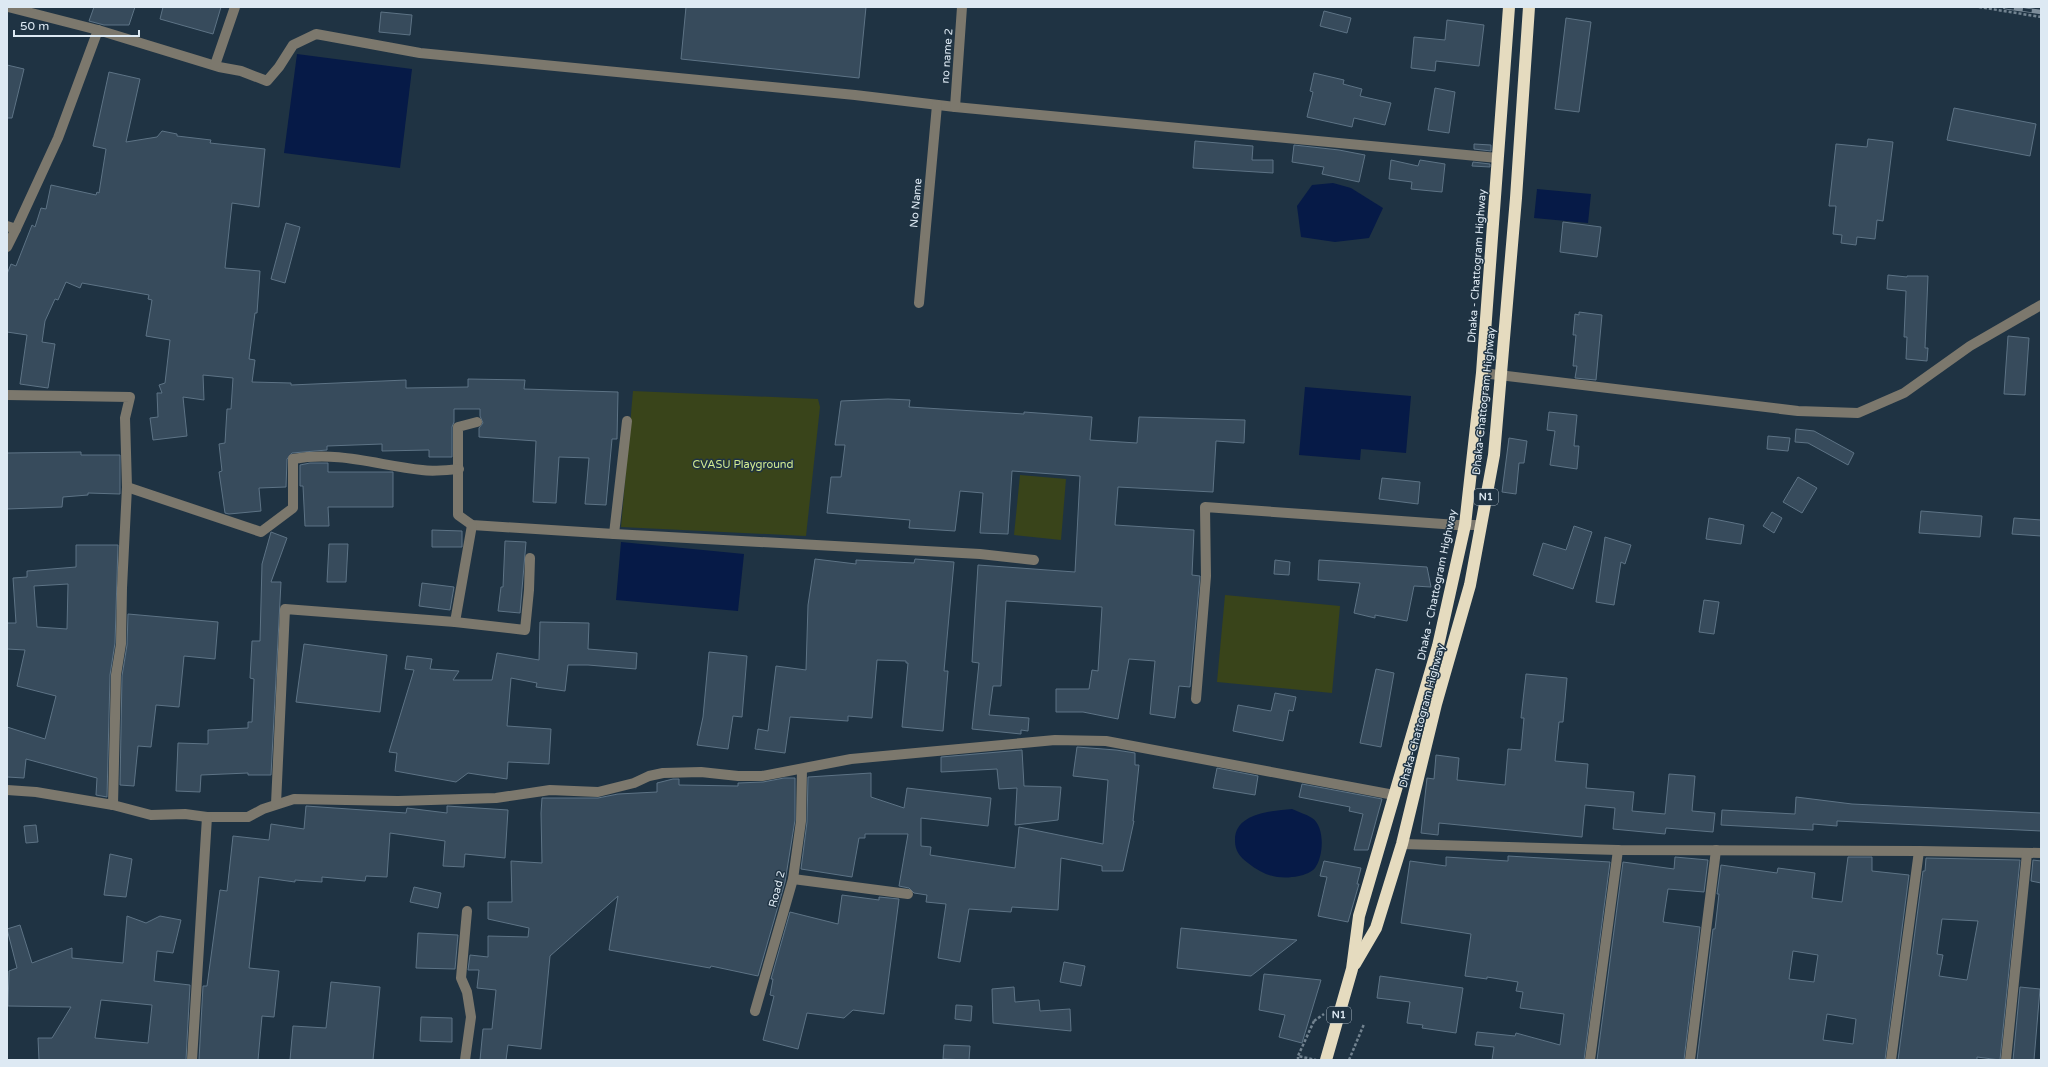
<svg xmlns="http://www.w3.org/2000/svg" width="2048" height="1067" viewBox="0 0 2048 1067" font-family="'Varela Round',sans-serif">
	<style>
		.green { fill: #39441a }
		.water { fill: #061a47 }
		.building { fill: #374b5c; stroke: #5d7385; fill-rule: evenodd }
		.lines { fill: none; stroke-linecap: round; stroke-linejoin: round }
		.path { stroke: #728390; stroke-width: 2.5; stroke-dasharray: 3 2; stroke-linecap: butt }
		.minor { stroke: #7c786d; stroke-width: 10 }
		.highway { stroke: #e5dbbf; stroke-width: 12 }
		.rail-casing { stroke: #7d8d9a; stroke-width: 4.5 }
		.rail { stroke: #1f3343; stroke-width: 3; stroke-dasharray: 9; stroke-linecap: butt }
		.path-bridge { stroke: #728390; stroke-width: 2.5; stroke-dasharray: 3 2; stroke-linecap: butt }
		.labels { text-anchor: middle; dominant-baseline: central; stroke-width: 3; stroke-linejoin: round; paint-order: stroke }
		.shield { fill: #1f3343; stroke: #a4b2be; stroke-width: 1 }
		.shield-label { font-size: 10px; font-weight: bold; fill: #dde9f3 }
		.street-label { font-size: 11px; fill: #dde9f3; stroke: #1f3343 }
		.park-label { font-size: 11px; fill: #d3ec90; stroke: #1f3343 }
	</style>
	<rect width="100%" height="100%" fill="#1f3343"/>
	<g class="green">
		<polygon points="633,391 818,399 820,407 806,536 621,527"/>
		<polygon points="1020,475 1066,479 1061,540 1014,535"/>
		<polygon points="1225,595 1340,606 1332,693 1217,682"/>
	</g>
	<g class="water">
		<polygon points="297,54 412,69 400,168 284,153"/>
		<polygon points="1333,183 1351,188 1383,208 1369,238 1335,242 1301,237 1297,206 1312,185"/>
		<polygon points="1537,189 1591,194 1588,223 1534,218"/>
		<polygon points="1305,387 1411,396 1406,453 1361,449 1360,460 1299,455"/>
		<polygon points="621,542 744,554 738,611 616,600"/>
		<path d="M 1292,809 C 1298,812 1306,814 1312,818 C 1325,826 1324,856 1315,868 C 1312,872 1304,875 1299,876 C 1279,880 1264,876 1248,863 C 1240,857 1235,851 1235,841 C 1234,813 1271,811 1292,809 Z"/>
	</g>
	<g class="building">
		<polygon points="94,7 135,7 129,25 104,25 89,21"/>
		<polygon points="163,7 221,7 213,34 160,19"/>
		<polygon points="686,7 866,7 859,78 681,59"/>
		<polygon points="1324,11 1351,18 1347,33 1320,26"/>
		<polygon points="381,12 412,15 410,35 379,32"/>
		<polygon points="1566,18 1591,22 1579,112 1555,109"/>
		<polygon points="1447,20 1484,25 1479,66 1436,61 1435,71 1411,68 1414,37 1445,40"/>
		<polygon points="7,65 24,69 12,118 7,118"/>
		<polygon points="109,72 140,79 126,142 157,137 162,131 177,134 177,136 211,140 210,143 265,149 259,207 232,203 225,268 260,271 257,313 255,313 249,359 255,360 252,382 291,383 291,385 406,380 406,388 468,387 468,379 525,380 524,389 618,392 617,439 612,439 606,505 585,504 589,458 559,457 556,503 533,502 536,441 479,437 479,428 483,423 480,416 480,409 454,409 454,422 452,427 452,457 429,457 429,450 382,451 382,444 327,446 327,450 292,453 287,459 286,487 259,488 261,511 229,514 225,513 219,472 222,471 219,444 225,443 227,409 231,409 233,378 203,375 204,400 183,397 187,436 153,440 150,418 158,417 157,393 162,393 159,385 165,383 170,340 146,336 152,300 148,299 149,295 82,283 80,288 66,282 58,300 55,299 45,321 42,342 55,344 48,388 20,384 27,335 7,332 7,274 11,264 16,266 32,225 35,227 41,208 46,209 51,185 96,195 97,192 99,193 106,149 93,146"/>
		<polygon points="1314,73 1344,80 1343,84 1362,89 1360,96 1391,103 1385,125 1354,118 1352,127 1307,117 1313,92 1310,91"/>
		<polygon points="1435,88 1455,92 1449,133 1428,130"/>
		<polygon points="1954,108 2036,124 2030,156 1947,140"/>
		<polygon points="1868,139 1893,142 1883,221 1877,220 1875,239 1857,237 1856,245 1841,243 1842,235 1833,234 1836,206 1829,206 1836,144 1867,147"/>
		<polygon points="1195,141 1253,146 1252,160 1273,160 1273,173 1193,168"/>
		<polygon points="1474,144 1491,145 1491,151 1474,149"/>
		<polygon points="1294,145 1339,150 1365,155 1359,182 1322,174 1324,167 1292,162"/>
		<polygon points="1391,160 1418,166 1420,160 1445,164 1442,192 1411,189 1412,182 1389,179"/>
		<polygon points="1473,162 1490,164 1490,167 1472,166"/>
		<polygon points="1563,222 1601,227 1597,257 1560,252"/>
		<polygon points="286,223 300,227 285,283 271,279"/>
		<polygon points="1888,275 1907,277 1907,276 1928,276 1925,348 1928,348 1927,361 1906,359 1907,337 1904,337 1906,291 1887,289"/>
		<polygon points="1579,312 1602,315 1596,380 1575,378 1577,366 1573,366 1576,335 1573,335 1575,314 1579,315"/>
		<polygon points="2008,336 2029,338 2025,395 2004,394"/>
		<polygon points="888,399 910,400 909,407 1024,414 1024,412 1092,417 1090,440 1137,443 1139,417 1245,420 1244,443 1216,441 1213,492 1118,487 1115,525 1194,530 1192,575 1200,576 1190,687 1179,686 1175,718 1150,714 1155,661 1129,659 1118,719 1083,712 1056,712 1056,689 1089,689 1092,670 1098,671 1102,607 1006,601 1001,686 993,686 989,715 1029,718 1028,731 1021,730 1021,734 972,729 979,663 972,662 978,565 1075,572 1080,476 1012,471 1008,534 980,533 983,493 960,491 955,531 909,528 910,520 827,513 831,477 841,477 845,445 835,445 841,401"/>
		<polygon points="1549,412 1577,415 1574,446 1579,446 1577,469 1550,465 1555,431 1547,430"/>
		<polygon points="1796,429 1814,431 1854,453 1848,465 1808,443 1795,442"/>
		<polygon points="1768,436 1790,438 1788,451 1767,449"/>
		<polygon points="1509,438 1527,441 1524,463 1519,463 1516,494 1502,492"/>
		<polygon points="81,452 81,455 120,455 120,494 88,493 88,495 63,497 62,507 7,509 7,453"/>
		<polygon points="310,463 328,463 328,472 393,472 393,507 328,507 329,526 305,526 303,486 300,486 300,465"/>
		<polygon points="1798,477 1817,488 1802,513 1783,502"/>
		<polygon points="1382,478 1420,482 1418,504 1379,499"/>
		<polygon points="1921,511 1982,516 1980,537 1919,533"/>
		<polygon points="1772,512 1782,518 1774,533 1763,526"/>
		<polygon points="1709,518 1744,525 1741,544 1706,539"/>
		<polygon points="2014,518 2041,520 2041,536 2012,534"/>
		<polygon points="1574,526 1592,532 1573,589 1533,575 1543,543 1566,550"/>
		<polygon points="432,530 462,531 462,547 432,547"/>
		<polygon points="271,532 287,538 271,582 281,582 271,775 248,775 248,773 201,775 200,792 176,791 178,743 208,744 208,730 248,728 248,722 252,722 254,679 250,678 252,641 260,641 262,564"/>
		<polygon points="1605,537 1631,545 1625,564 1621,562 1614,605 1596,602"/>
		<polygon points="505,541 526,542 520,613 498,611 501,587 503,587"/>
		<polygon points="329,544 348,544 346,582 327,582"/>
		<path d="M 76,545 L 118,545 L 115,643 L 110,675 L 107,797 L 96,795 L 97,778 L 26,759 L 24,778 L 7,777 L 7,727 L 45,739 L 56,696 L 17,686 L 25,650 L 7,649 L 7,623 L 16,623 L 13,578 L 27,577 L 27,571 L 76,567 ZM 68,584 L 67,629 L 37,627 L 34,586 Z"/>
		<polygon points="815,559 856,564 856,560 914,563 915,559 954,562 944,671 948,671 943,731 902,727 908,663 906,663 906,661 877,660 872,718 848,716 848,721 790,717 785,753 755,749 758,729 768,731 776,666 806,670 808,605"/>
		<polygon points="1275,560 1290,562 1289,575 1274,574"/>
		<polygon points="1319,560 1427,567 1431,587 1414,586 1407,621 1375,615 1375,618 1354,613 1360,583 1318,580"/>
		<polygon points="422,583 454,587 450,610 419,606"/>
		<polygon points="1704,600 1719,602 1714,634 1699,632"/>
		<polygon points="128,614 218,622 215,659 184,656 179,707 156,705 151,747 138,746 134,786 120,785 122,676 127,645"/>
		<polygon points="540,622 589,623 588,649 637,653 636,669 588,665 568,665 565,691 536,687 537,683 511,678 507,726 551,729 549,764 508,762 507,779 468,773 456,782 395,771 397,753 389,752 414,670 405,669 407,656 432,659 430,669 459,671 453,680 492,680 497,653 539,660"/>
		<polygon points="304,644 387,655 380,712 296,702"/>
		<polygon points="709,652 747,656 742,717 733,716 728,749 697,745 703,717"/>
		<polygon points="1376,669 1394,673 1381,747 1360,743"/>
		<polygon points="1526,674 1567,678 1563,722 1559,722 1555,761 1588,764 1586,788 1634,792 1632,811 1665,814 1669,774 1695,776 1692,811 1715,813 1713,832 1666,828 1665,834 1613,829 1615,808 1585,805 1582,837 1439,823 1438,835 1421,833 1427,778 1434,779 1436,755 1459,758 1457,780 1505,785 1508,749 1521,750 1524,718 1521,718"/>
		<polygon points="1275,693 1296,697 1293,711 1289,710 1283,741 1233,731 1238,705 1271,711"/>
		<polygon points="1077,747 1116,750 1135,753 1135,765 1139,765 1133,821 1134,821 1123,871 1102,871 1102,866 1061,858 1058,910 1012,907 1011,912 969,909 960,962 938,958 946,904 926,902 927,895 914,893 909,888 899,886 908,834 865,834 865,838 859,838 852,877 801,869 807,822 808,777 871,773 871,797 904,808 907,788 991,798 988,826 921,818 921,846 931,847 930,855 1015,868 1019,827 1103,844 1108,780 1073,776"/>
		<polygon points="1022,750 1024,786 1061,787 1058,820 1015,825 1017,788 999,789 997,769 941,772 941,757"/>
		<polygon points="1217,768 1258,776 1255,795 1213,788"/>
		<polygon points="784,778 795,778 795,820 785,882 758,976 711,966 710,968 609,950 618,896 550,956 541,1049 508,1045 506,1060 480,1060 483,1029 492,1029 496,990 477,988 479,970 468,970 470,955 488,957 488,936 528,937 529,928 488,919 488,902 512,902 511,861 542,863 541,813 542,798 598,798 618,794 657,792 657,783 673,779 679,779 679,785 738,786 738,783 763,782"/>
		<polygon points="1302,784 1382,799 1368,850 1354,850 1363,814 1349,811 1350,807 1299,797"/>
		<polygon points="1796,797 1852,804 2041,813 2041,831 1837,821 1837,826 1813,824 1813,830 1721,825 1722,810 1795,814"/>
		<polygon points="306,806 406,813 407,808 447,813 447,806 508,810 505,858 465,854 464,867 443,866 445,841 390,833 387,877 366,876 365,881 322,877 322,882 295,880 295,882 259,877 249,968 279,971 274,1017 262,1016 258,1060 199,1060 203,986 207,986 220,890 227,891 233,836 269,840 271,824 304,829"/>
		<polygon points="36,825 38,842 26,843 24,826"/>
		<polygon points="110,854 132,859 126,897 104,895"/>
		<polygon points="1508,856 1610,862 1584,1060 1492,1060 1494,1047 1475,1045 1477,1032 1515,1036 1516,1033 1560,1045 1564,1014 1520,1008 1523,992 1516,991 1518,982 1487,977 1487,979 1465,976 1471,934 1401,923 1410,861 1446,866 1446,857 1508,861"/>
		<polygon points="1675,857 1708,860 1704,892 1668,889 1663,922 1700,927 1684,1060 1597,1060 1623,862 1674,869"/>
		<path d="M 1848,857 L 1872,857 L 1872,871 L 1909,875 L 1885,1060 L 1697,1060 L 1713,929 L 1715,929 L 1719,894 L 1717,894 L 1721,865 L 1777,873 L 1778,868 L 1815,873 L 1812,898 L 1842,902 ZM 1793,951 L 1818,955 L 1814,982 L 1789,979 ZM 1827,1014 L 1856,1019 L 1853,1044 L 1823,1040 Z"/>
		<path d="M 1926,858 L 2020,860 L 2000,1060 L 1977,1057 L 1977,1060 L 1898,1060 L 1923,871 L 1925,871 ZM 1942,919 L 1978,921 L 1967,980 L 1939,976 L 1943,955 L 1937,954 Z"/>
		<polygon points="2033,860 2041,861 2041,883 2031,881"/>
		<polygon points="1324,861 1361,868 1357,884 1359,884 1348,922 1318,916 1327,877 1320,876"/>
		<polygon points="414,887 441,893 438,908 410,902"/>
		<polygon points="842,895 879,900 879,897 899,899 884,1014 853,1010 844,1018 807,1013 798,1049 763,1040 774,996 770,995 773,979 771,979 790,912 838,924"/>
		<path d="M 127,916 L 146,923 L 160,916 L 181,920 L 173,953 L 157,951 L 154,981 L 190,985 L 186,1060 L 39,1060 L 38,1038 L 52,1038 L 71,1007 L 8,1006 L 9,971 L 17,968 L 7,929 L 20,925 L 32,963 L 72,948 L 72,958 L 123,963 ZM 101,1000 L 152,1005 L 148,1043 L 95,1038 Z"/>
		<polygon points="1181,928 1297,940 1251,976 1177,968"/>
		<polygon points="418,933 458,935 455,969 416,968"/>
		<polygon points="1064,962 1085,966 1081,986 1060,982"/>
		<polygon points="1264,974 1321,980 1302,1043 1279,1037 1285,1015 1259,1010"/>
		<polygon points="1380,976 1463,988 1456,1033 1422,1028 1423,1025 1407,1023 1410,1002 1377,998"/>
		<polygon points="331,982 380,987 373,1060 290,1060 293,1026 326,1028"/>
		<polygon points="1014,987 1015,1002 1039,1000 1040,1011 1070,1009 1071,1031 993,1023 992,989"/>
		<polygon points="2020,987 2040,989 2034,1060 2013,1060"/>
		<polygon points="956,1005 972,1006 971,1021 955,1019"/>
		<polygon points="421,1017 452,1018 452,1042 420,1041"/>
		<polygon points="944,1045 970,1046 969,1060 943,1059"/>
	</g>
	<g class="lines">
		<g class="path">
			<polyline points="1979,7 2041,17"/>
			<polyline points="1314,1021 1324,1014"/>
			<polyline points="1298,1060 1298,1056"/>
			<polyline points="1349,1060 1364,1024"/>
		</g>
		<g class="minor">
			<polyline points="8,7 98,30 219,67 241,71 267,81 279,67 293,45 316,34 420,53 855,95 955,107 1498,158"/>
			<polyline points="215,65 235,7"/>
			<polyline points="955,107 962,7"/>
			<polyline points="7,226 16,229 58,138 98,30"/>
			<polyline points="7,247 16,229"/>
			<polyline points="919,303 937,105"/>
			<polyline points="1482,373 1798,411 1858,413 1904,393 1970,346 2041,305"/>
			<polyline points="7,395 130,397 125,418 127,487 122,588 121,644 116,675 113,805"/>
			<polyline points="477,422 458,427 458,515 472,525 614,534 627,421"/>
			<path d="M 127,487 L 261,532 L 293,508 L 293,459 C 339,451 377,465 422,470 C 433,472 447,470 459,469"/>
			<polyline points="614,534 980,554 1034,560"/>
			<polyline points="455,622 472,525"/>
			<polyline points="1196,699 1206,576 1205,507 1457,525 1480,525"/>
			<polyline points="7,790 36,792 113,805 151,815 185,814 207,817 248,817 263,809 294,799 398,801 496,798 550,790 598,792 634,783 649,776 663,773 701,772 738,776 762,776 851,759 1055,740 1106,741 1394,795"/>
			<polyline points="276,804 285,609 455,622 525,630 529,590 530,558"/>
			<polyline points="1402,844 1618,850 1919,851 2041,853"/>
			<polyline points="793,879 908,894"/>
			<polyline points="755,1011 793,879 801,821 802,769"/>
			<polyline points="192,1060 207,817"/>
			<polyline points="465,1060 471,1017 467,992 461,978 467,911"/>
			<polyline points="1590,1060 1618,850"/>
			<polyline points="1690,1060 1716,850"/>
			<polyline points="1891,1060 1919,851"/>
			<polyline points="2006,1060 2027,853"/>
		</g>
		<g class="highway">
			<polyline points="1355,964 1376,928 1402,844 1436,704 1470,585 1494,455 1516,198 1529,7"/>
			<polyline points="1326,1060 1352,969 1359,916 1438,646 1465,525 1482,373 1509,7"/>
		</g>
		<defs>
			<polyline id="rail" points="2005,7 2041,12"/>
		</defs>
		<use href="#rail" class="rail-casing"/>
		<use href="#rail" class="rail"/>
		<polyline class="path-bridge" points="1314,1021 1298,1056 1316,1060"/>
	</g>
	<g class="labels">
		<g class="shield">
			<rect x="1474" y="489" width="24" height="16" rx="3"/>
			<rect x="1327" y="1007" width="24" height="16" rx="3"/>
		</g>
		<g class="shield-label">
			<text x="1486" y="497">N1</text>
			<text x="1339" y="1015">N1</text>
		</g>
		<g class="street-label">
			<text transform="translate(947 56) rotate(-86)">no name 2</text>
			<text transform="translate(916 203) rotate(-85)">No Name</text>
			<text transform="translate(1477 266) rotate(-86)">Dhaka - Chattogram Highway</text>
			<text transform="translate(1484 401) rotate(-84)">Dhaka-Chattogram Highway</text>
			<text transform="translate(1437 585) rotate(-78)">Dhaka - Chattogram Highway</text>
			<text transform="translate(1422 716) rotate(-75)">Dhaka-Chattogram Highway</text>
			<text transform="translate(777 889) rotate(-76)">Road 2</text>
		</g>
		<g class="park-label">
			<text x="743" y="464">CVASU Playground</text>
		</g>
	</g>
	<rect width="2048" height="1067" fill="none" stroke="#dde9f3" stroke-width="16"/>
	<path d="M14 30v6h125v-6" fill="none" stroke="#dde9f3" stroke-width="2"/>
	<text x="20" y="30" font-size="12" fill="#dde9f3" stroke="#1f3343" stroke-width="3" paint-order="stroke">50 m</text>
</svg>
